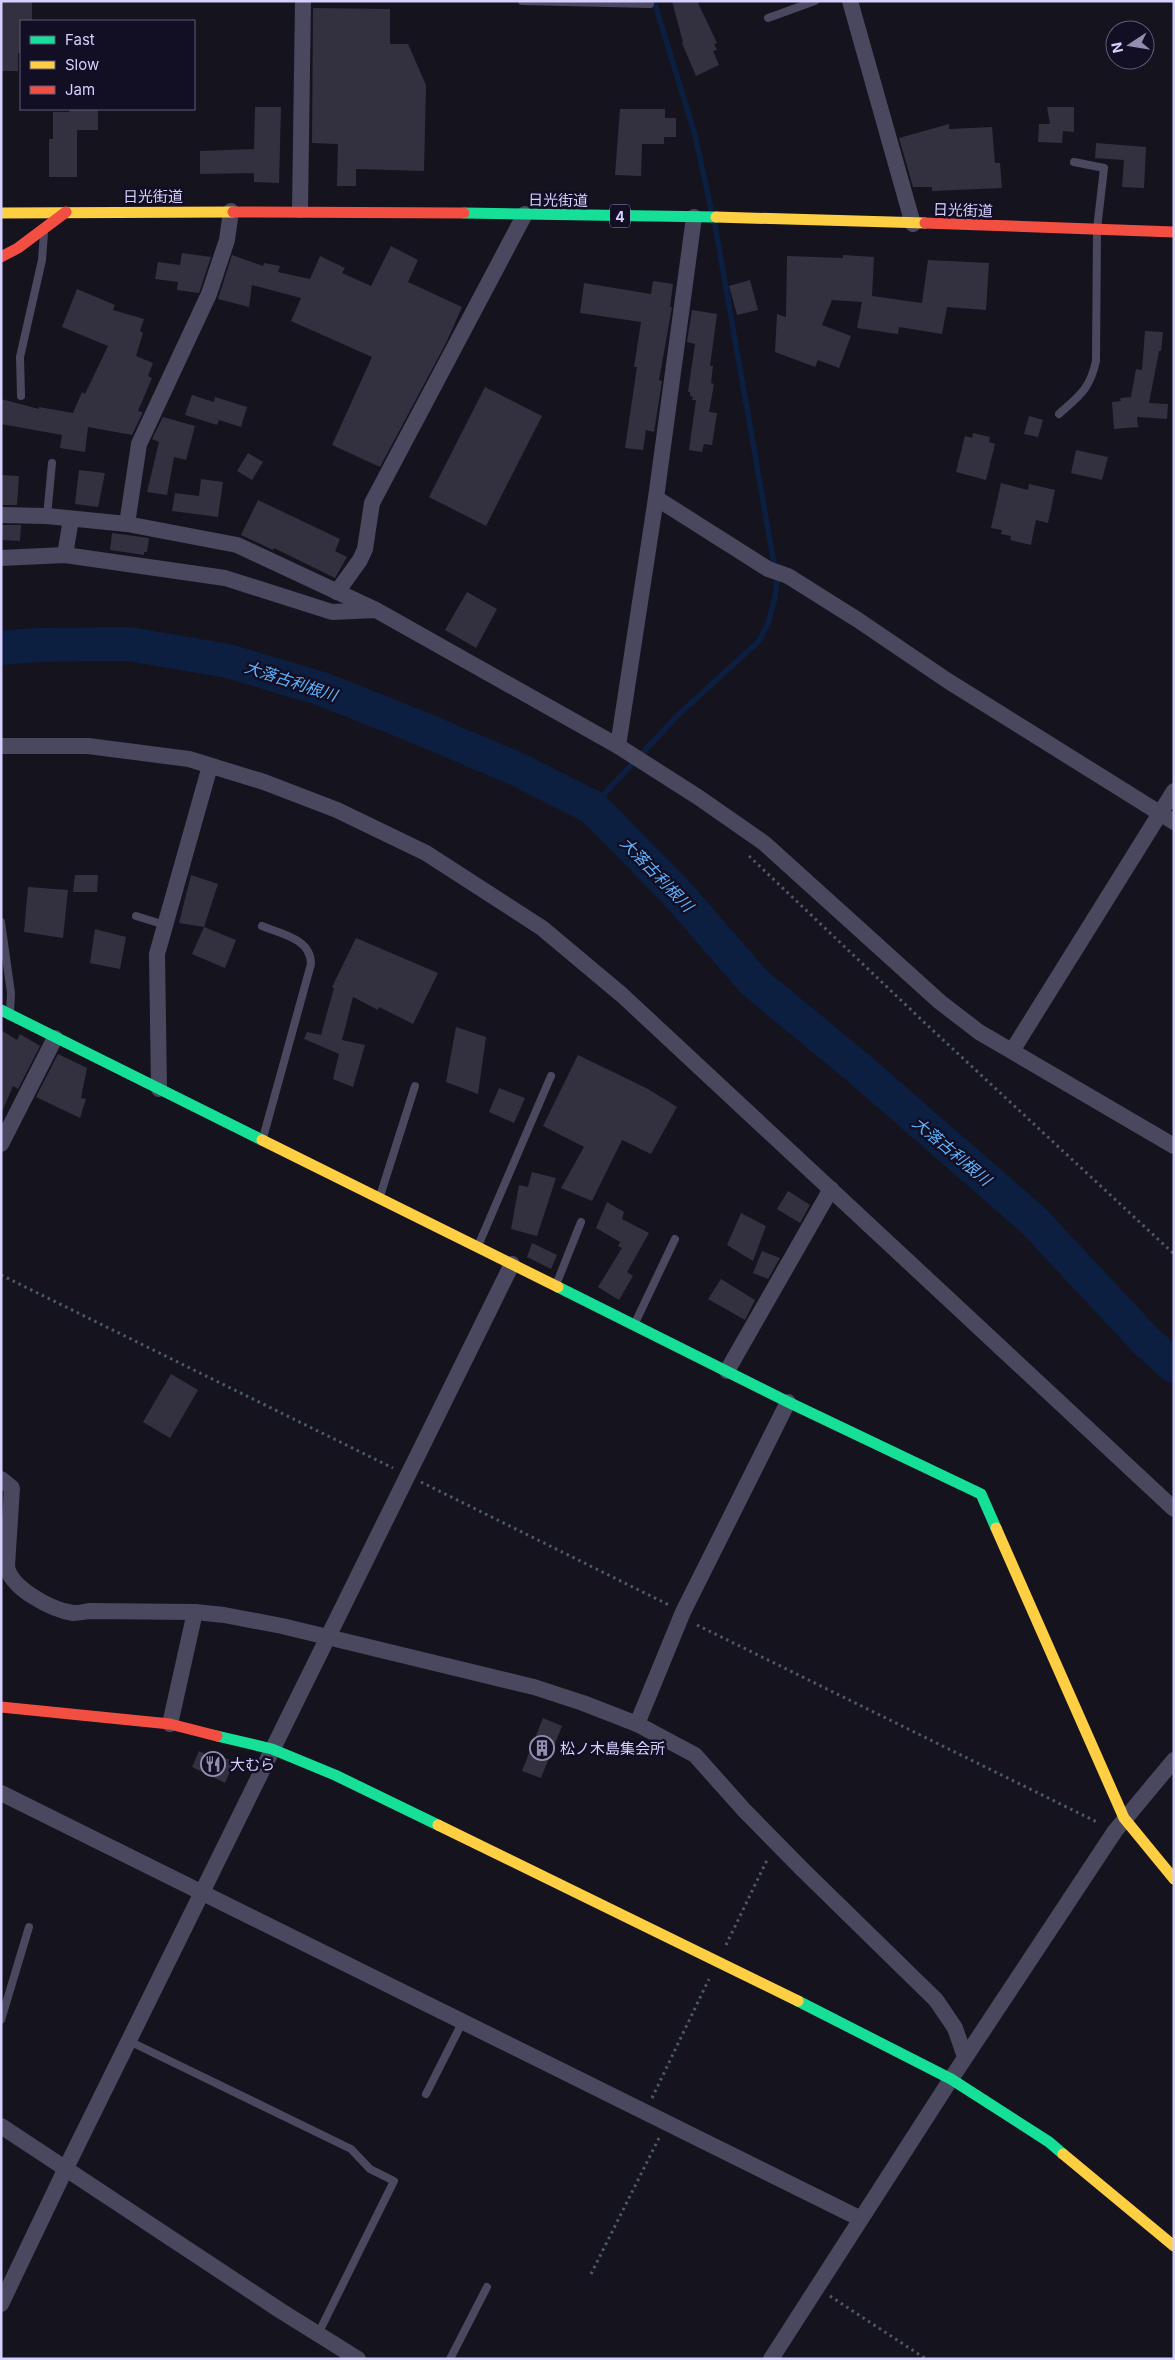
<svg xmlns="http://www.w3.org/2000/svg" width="1175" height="2360" viewBox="0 0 1175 2360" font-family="Inter,'Noto Sans JP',sans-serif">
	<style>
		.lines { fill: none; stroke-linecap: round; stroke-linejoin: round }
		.stream { stroke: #0c1f41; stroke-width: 5.5 }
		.river { stroke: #0c1f41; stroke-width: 34 }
		.building { fill: #333140 }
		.path { stroke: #4b5a68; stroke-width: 3; stroke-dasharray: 2.5 4; stroke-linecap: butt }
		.lane { stroke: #49485f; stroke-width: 8 }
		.street { stroke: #49485f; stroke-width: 16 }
		.fast { stroke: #16e098; stroke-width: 11 }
		.slow { stroke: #ffcf43; stroke-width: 11 }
		.jam { stroke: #f24e42; stroke-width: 11 }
		.labels { text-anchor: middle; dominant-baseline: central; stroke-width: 5; stroke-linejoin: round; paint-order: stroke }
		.shield { fill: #120e23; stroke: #9b96bd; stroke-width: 1 }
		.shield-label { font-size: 14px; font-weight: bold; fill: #d6d0ff }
		.street-label { font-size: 15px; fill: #d6d0ff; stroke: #120e23 }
		.poi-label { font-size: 15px; fill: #d6d0ff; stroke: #120e23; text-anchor: start }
		.water-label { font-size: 16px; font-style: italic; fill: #5eb3ff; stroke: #120e23 }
	</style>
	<rect width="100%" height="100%" fill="#15131e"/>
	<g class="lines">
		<g class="stream">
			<polyline points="654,1 695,135 711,209"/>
			<polyline points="592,807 678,715 759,641 768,623 775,598 777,581 715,225"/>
		</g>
		<polyline class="river" points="1,648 37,645 129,644 228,661 322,689 413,725 519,770 592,807 675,891 754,982 863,1072 1033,1220 1146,1341 1174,1366"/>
	</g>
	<g class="building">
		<polygon points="672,1 697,1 717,43 714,44 717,50 713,51 719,65 696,76 682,43 683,42"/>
		<polygon points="1,2 32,2 32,21 21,21 21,53 18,53 18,71 1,71"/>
		<polygon points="313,8 390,9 390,44 408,44 426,85 424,171 356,169 356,186 337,186 338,144 312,143"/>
		<polygon points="255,107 281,107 279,183 254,182 254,173 200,174 200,151 254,149"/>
		<polygon points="1047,107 1074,107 1074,132 1063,131 1062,143 1038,142 1039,124 1050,124"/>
		<polygon points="69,109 98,109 98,130 77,130 77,177 49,177 49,139 53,139 53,112 69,112"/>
		<polygon points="620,109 665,109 665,118 676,118 676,137 664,137 664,144 642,144 641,176 615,175"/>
		<polygon points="949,124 949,129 992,127 995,163 1000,163 1002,188 932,191 932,187 913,187 899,138"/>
		<polygon points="1096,143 1146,147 1144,188 1122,187 1124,160 1095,158"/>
		<polygon points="391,246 418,260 408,282 462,307 446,343 380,467 332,445 372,357 291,321 301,298 252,285 249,307 218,299 232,255 263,266 264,263 280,266 278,272 310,279 320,256 345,268 342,273 371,286"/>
		<polygon points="182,253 211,257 199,293 177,290 178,282 155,279 158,262 180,265"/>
		<polygon points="843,255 874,257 872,296 922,303 928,260 989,263 986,310 947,307 942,334 899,327 898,334 857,328 862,302 832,300 822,325 851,336 839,368 818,360 815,367 775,352 777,314 786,317 787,256 843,258"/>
		<polygon points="750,280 758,310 737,315 729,286"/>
		<polygon points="653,281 673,284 670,307 672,307 659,380 662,381 654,432 646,430 643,450 625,448 637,367 634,367 641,322 580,313 584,283 651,294"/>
		<polygon points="77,289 115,305 113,310 144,319 140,331 143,333 136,356 153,363 148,376 152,378 138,411 143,412 132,435 88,427 85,452 60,448 62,435 1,424 1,399 39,409 39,407 73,413 82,392 85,394 108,346 62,327"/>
		<polygon points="692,310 717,314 710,366 713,366 711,383 714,384 709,412 717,413 712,445 704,444 702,452 689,450 696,400 692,400 693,397 690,396 690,392 688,392 695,344 687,342"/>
		<polygon points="1145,331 1163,332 1161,351 1159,351 1149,403 1168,404 1167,419 1137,417 1138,427 1114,429 1112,402 1121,401 1120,398 1131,397 1136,369 1142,370"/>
		<polygon points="485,387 542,416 486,526 429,497"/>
		<polygon points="192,395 214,402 215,397 247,407 241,427 219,420 217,425 185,415"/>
		<polygon points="1029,416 1043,420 1038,437 1024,434"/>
		<polygon points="163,417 195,426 186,460 174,457 167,495 147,492 159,442 152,439"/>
		<polygon points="973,433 990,437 989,442 995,444 986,480 956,472 965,436 972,438"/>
		<polygon points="1076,450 1108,457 1102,480 1071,473"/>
		<polygon points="248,453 263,462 252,480 237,471"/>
		<polygon points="79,470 105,473 98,507 75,504"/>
		<polygon points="1,475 19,476 17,505 1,505"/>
		<polygon points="201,479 223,482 218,517 172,511 175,493 199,496"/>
		<polygon points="1001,483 1028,490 1029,484 1055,490 1048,523 1036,520 1031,545 1010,540 1011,536 1001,534 1002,530 991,528"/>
		<polygon points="258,500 340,539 335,551 347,557 335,578 274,548 273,550 241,535"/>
		<polygon points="1,525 21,525 20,541 1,540"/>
		<polygon points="112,533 149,538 147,552 144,552 144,555 110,550"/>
		<polygon points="467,592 497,609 476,648 445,630"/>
		<polygon points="75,875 98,875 97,892 73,892"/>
		<polygon points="191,875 218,884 204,927 179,923"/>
		<polygon points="28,887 68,890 63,938 24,932"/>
		<polygon points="204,927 236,940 225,968 192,954"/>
		<polygon points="95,929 126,937 120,969 90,963"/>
		<polygon points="356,938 438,973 413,1024 379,1007 378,1010 353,997 342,1040 365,1045 353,1087 333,1079 339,1054 304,1039 307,1032 321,1035 334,988 332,987"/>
		<polygon points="456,1027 486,1037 478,1094 446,1082"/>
		<polygon points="1,1030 17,1040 20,1034 40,1046 18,1089 13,1086 1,1114"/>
		<polygon points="58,1054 87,1068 81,1098 86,1099 80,1118 36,1097"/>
		<polygon points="578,1055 648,1089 677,1107 651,1154 622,1140 592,1201 561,1188 584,1147 543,1126"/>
		<polygon points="499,1088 525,1098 514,1123 489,1112"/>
		<polygon points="532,1172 556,1178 537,1236 511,1229 519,1185 528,1187"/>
		<polygon points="788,1191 810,1205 800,1223 777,1209"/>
		<polygon points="607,1202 624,1212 622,1219 649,1233 627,1272 633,1276 619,1300 598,1287 622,1248 618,1246 620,1242 596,1228"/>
		<polygon points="741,1213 766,1226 753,1261 727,1245"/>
		<polygon points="532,1243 557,1255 551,1269 527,1257"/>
		<polygon points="762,1251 780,1258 768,1279 753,1273"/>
		<polygon points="721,1279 755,1300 745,1320 708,1299"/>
		<polygon points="171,1374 198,1390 170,1438 143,1422"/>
		<polygon points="543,1718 562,1726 541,1778 522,1771"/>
		<polygon points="199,1751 215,1759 216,1756 235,1761 225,1783 192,1767"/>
	</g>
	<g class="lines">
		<g class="path">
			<polyline points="749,856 926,1024 1174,1254"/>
			<polyline points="1,1275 393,1468"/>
			<polyline points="421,1482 669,1605"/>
			<polyline points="697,1625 1099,1823"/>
			<polyline points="726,1945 768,1858"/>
			<polyline points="652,2098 709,1979"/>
			<polyline points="591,2274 659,2138"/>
			<polyline points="830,2296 926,2359"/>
		</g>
		<g class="lane">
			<polyline points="522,1 650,4"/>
			<polyline points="768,18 815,1"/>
			<polyline points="21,396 20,357 42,260 44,233"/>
			<path d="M 1059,414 C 1079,396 1090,389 1096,361 L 1097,229 L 1104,168 L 1074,162"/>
			<polyline points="47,516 52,463"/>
			<polyline points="136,916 165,925"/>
			<polyline points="1,922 11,993 10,1012"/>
			<path d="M 262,926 C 282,934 311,939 311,964 L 263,1138"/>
			<polyline points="380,1196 415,1086"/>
			<polyline points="478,1246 551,1076"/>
			<polyline points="556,1285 581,1222"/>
			<polyline points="635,1323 675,1239"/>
			<polyline points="1,2020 29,1927"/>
			<polyline points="129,2041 351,2149 370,2169 394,2181 318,2334"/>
			<polyline points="426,2094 463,2021"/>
			<polyline points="450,2359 487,2287"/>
		</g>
		<g class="street">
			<polyline points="850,1 913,224"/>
			<polyline points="300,210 303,1"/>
			<polyline points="656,498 768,569 788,576 858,620 948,681 1174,822"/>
			<polyline points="1,515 47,516 127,524 237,545 374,609"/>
			<polyline points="127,524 139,444 209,294 227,240 231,211"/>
			<polyline points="65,555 71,519"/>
			<polyline points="1,558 65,555 225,578 332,612 376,610 618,746 698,797 764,843 940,1002 979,1032 1174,1146"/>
			<polyline points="337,592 360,560 365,549 372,503 525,214"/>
			<polyline points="1,746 88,746 189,759 264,782 337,810 426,853 542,928 622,995 1174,1509"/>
			<polyline points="618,746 656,498 694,217"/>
			<polyline points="1012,1051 1174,791"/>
			<polyline points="159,1089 157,954 210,766"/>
			<polyline points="1,1144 55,1038"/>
			<polyline points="727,1371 831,1189"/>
			<path d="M 1,1479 L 12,1488 L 7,1566 C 10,1588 52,1610 73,1613 C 78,1613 84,1612 89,1611 L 195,1612 L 224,1615 L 282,1626 L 534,1687 L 583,1703 L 637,1724 L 695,1755 L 744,1810 L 803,1870 L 936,2000 L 955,2028 L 965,2057"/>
			<polyline points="170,1724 195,1612"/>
			<polyline points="637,1724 683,1612 788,1402"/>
			<polyline points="1,1793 861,2219"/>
			<polyline points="1,2126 281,2311 358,2359"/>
			<polyline points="1,2304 66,2168 512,1264"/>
			<polyline points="771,2359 951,2079 1115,1831 1174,1760"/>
		</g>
		<g class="fast">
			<polyline points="464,213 716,217"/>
			<polyline points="1,1010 262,1140"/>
			<polyline points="558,1287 788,1402 981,1494 996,1528"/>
			<polyline points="217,1736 272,1749 335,1775 438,1825"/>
			<polyline points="798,2001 951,2079 1049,2142 1063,2154"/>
		</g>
		<g class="slow">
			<polyline points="1,213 233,212"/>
			<polyline points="716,217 925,223"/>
			<polyline points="262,1140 558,1287"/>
			<polyline points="996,1528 1124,1818 1174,1879"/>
			<polyline points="438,1825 798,2001"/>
			<polyline points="1063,2154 1174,2246"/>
		</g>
		<g class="jam">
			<polyline points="233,212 464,213"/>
			<polyline points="925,223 1174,232"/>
			<polyline points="1,257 18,248 66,212"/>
			<polyline points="1,1707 170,1724 217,1736"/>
		</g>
	</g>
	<defs>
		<symbol id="building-ring" viewBox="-11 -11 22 22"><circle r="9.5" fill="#120e23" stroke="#928eb0" stroke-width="1.5"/><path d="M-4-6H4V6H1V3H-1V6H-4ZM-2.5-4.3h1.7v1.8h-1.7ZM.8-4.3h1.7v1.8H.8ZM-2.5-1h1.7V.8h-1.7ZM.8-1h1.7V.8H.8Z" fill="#928eb0"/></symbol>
		<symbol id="restaurant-ring" viewBox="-11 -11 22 22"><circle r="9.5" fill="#120e23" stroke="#928eb0" stroke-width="1.5"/><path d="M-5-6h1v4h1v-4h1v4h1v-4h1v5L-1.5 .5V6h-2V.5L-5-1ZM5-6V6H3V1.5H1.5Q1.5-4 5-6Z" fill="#928eb0"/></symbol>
	</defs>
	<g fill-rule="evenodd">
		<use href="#building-ring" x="528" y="1734" width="28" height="28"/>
		<use href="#restaurant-ring" x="199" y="1750" width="28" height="28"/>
	</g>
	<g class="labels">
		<rect class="shield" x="610" y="204.5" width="20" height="23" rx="4"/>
		<g class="shield-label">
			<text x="620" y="216">4</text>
		</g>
		<g class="street-label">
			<text x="153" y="196">日光街道</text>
			<text transform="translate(558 200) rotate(1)">日光街道</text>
			<text transform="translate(963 210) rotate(2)">日光街道</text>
		</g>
		<g class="poi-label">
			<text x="560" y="1748">松ノ木島集会所</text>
			<text x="230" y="1764">大むら</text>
		</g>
		<g class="water-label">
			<text transform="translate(291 681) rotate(18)">大落古利根川</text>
			<text transform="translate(657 874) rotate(46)">大落古利根川</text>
			<text transform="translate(952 1151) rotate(40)">大落古利根川</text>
		</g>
	</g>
	<rect width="1175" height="2360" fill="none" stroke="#d6d0ff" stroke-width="5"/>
	<rect x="20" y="20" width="175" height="90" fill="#120e23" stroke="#605c7b"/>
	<rect x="30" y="36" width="25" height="8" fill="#16e098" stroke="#605c7b"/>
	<text x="65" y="45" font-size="15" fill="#d6d0ff">Fast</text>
	<rect x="30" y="61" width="25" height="8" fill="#ffcf43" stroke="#605c7b"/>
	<text x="65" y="70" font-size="15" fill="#d6d0ff">Slow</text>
	<rect x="30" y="86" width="25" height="8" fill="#f24e42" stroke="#605c7b"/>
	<text x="65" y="95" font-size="15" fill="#d6d0ff">Jam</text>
	<g transform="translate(1130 45) rotate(258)"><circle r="24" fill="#120e23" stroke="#605c7b"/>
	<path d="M0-4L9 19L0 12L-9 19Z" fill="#928eb0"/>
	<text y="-8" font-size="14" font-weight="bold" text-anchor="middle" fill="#d6d0ff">N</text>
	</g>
</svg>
